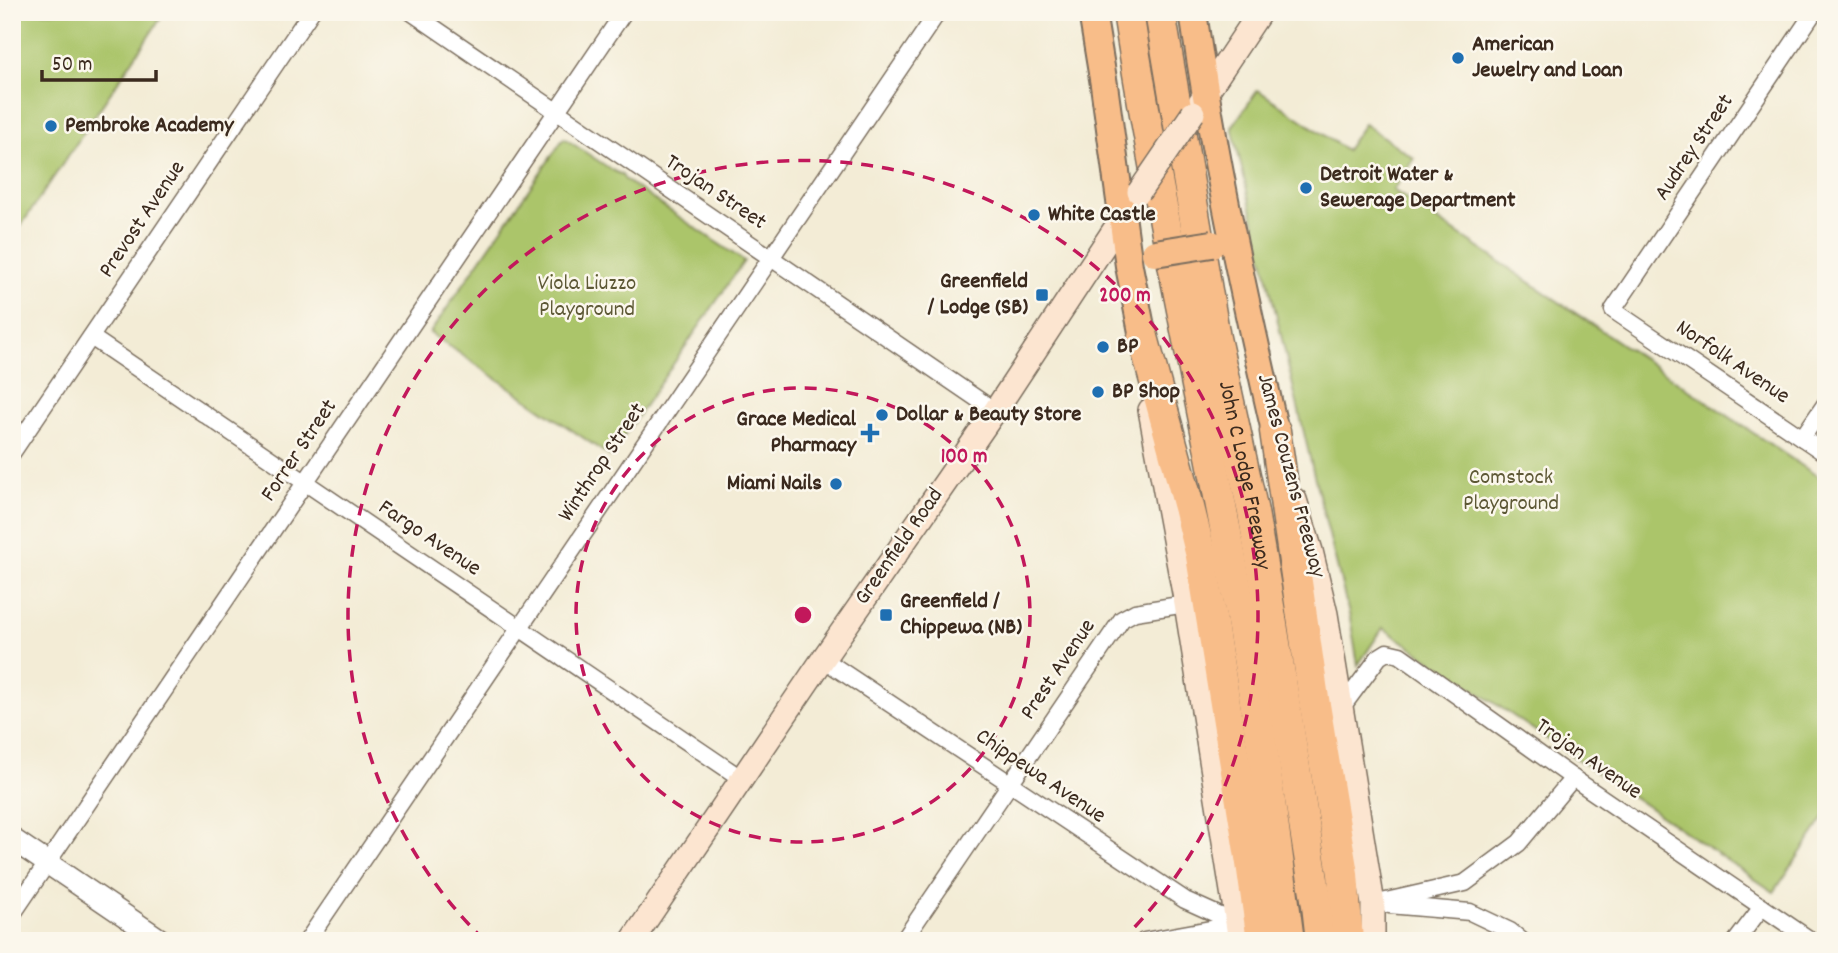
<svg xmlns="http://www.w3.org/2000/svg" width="1838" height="953" viewBox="0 0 1838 953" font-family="Dekko,sans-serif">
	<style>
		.green { fill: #abc56b; stroke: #737844; stroke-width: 2 }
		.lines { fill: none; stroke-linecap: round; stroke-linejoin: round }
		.minor-casing { stroke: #7b6e5e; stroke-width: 19 }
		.tertiary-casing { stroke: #7b6e5e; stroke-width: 24 }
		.secondary-casing { stroke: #7b6e5e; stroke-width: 26 }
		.primary-casing { stroke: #7b6e5e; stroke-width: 30 }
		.motorway-casing { stroke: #7b6e5e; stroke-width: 33 }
		.minor { stroke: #fff; stroke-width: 16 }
		.tertiary { stroke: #fff; stroke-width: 21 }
		.secondary { stroke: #fce5d0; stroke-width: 23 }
		.primary { stroke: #f8bd89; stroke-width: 26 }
		.motorway { stroke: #f8bd89; stroke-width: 30 }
		.secondary-bridge-casing { stroke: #7b6e5e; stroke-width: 26; stroke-linecap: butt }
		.primary-bridge-casing { stroke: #7b6e5e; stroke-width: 30; stroke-linecap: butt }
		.secondary-bridge { stroke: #fce5d0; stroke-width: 23 }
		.primary-bridge { stroke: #f8bd89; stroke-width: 26 }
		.ring { fill: none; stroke: #c2185b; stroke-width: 3.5; stroke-dasharray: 12 9 }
		.poi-dot { fill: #1f6fb2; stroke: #fbf7ec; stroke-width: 2.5 }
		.labels { text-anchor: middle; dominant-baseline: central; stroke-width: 5; stroke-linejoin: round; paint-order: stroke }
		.poi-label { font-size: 23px; font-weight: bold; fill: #3b2a1e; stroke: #fbf7ec; text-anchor: start }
		.street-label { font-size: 23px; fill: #3b2a1e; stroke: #fbf7ec }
		.park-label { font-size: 23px; fill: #5d5835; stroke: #fbf7ec }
		.centre { fill: #c2185b; stroke: #fbf7ec; stroke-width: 3.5 }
		.ring-label { font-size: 21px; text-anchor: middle; font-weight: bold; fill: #c2185b; stroke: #fbf7ec; stroke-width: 5; stroke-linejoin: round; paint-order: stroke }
	</style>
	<rect width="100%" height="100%" fill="#fbf7ec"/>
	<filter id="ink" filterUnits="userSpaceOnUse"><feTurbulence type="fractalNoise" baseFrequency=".0143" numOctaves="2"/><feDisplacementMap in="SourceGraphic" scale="14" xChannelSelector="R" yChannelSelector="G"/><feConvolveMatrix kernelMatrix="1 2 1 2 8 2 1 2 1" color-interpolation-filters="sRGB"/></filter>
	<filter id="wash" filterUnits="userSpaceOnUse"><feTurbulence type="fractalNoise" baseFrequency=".00686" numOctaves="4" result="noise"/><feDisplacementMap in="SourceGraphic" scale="28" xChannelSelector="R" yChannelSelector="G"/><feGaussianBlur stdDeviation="1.57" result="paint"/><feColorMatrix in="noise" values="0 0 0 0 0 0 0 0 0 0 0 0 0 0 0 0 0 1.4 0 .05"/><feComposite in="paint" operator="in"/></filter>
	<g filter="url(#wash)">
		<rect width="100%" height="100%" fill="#f3ecd6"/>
		<g class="green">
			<polygon points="12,12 165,12 12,239"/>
			<polygon points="1258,90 1346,150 1364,124 1414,158 1393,190 1826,482 1826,815 1774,892 1383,628 1358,665 1350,618 1313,471 1232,127"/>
			<polygon points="564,138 612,170 622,175 625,180 744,261 610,456 430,333"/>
		</g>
	</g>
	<g filter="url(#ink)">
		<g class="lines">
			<defs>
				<g id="minor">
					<polyline points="411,12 995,411"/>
					<polyline points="1814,12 1613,310 1826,454"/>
					<polyline points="91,337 742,779"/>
					<polyline points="1802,438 1826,403"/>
					<polyline points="12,453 311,12"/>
					<polyline points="823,659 1185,900 1238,924"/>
					<polyline points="1342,707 1379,657 1387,652 1400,655 1573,778 1812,941"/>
					<polyline points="1373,904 1465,883 1519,843 1573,778"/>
					<polyline points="1389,905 1470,912 1510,931 1522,941"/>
					<polyline points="12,915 624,12"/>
					<polyline points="307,941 938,12"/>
					<polyline points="903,941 1122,619 1135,612 1186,604"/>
					<polyline points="1144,941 1238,924"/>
					<polyline points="1736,941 1762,907"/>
				</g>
				<polyline id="tertiary" points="12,839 162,941"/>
				<g id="secondary">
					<polyline points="1200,102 1260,12"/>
					<polyline points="1150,410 1186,604 1240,941"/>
					<polyline points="1295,500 1311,551 1326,614 1373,904 1373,941"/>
					<polyline points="632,941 823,659 995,411 1128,209"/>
				</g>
				<g id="primary">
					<polyline points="1092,12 1104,85 1129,266 1143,337"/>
					<path d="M 1193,12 C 1213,153 1243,292 1275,431"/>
				</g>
				<g id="motorway">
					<path d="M 1128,12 C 1156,192 1195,370 1229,548 C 1253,678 1272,810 1289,941"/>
					<path id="s1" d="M 1160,12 L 1215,338 L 1253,512 L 1270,612 L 1317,905 L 1321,941"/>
					<polyline points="1143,337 1189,507 1201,556 1251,863 1262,941"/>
					<polyline points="1275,431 1314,699 1343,874 1348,941"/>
				</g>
			</defs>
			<use href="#minor" class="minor-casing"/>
			<use href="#tertiary" class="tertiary-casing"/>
			<use href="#secondary" class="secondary-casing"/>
			<use href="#primary" class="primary-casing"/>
			<use href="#motorway" class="motorway-casing"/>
			<use href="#minor" class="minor"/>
			<use href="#tertiary" class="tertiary"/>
			<use href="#secondary" class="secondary"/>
			<use href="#primary" class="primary"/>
			<use href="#motorway" class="motorway"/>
			<defs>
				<polyline id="secondary-bridge" points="1139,192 1193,113"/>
				<polyline id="primary-bridge" points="1155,253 1212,244"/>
			</defs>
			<use href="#secondary-bridge" class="secondary-bridge-casing"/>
			<use href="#primary-bridge" class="primary-bridge-casing"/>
			<use href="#secondary-bridge" class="secondary-bridge"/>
			<use href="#primary-bridge" class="primary-bridge"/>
		</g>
	</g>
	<g class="ring">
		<circle cx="803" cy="615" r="227"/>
		<path d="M484 940A455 455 0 1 1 1122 940"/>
	</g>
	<g class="poi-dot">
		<circle cx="1458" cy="58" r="7"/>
		<circle cx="51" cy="126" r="7"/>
		<circle cx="1306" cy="188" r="7"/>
		<circle cx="1034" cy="215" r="7"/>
		<rect x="1035" y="288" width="14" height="14" rx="3.5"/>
		<circle cx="1103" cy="347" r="7"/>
		<circle cx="1098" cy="392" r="7"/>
		<circle cx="882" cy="415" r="7"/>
		<path d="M866.5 422.5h7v7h7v7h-7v7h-7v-7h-7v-7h7z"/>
		<circle cx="836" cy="484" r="7"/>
		<rect x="879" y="608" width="14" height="14" rx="3.5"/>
	</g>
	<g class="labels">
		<g class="poi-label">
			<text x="1472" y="45">American<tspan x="1472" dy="26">Jewelry and Loan</tspan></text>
			<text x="65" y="126">Pembroke Academy</text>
			<text x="1320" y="175">Detroit Water &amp;<tspan x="1320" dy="26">Sewerage Department</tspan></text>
			<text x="1048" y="215">White Castle</text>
			<text x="1028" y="282" text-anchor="end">Greenfield<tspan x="1028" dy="26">/ Lodge (SB)</tspan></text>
			<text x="1117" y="347">BP</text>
			<text x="1112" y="392">BP Shop</text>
			<text x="896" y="415">Dollar &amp; Beauty Store</text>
			<text x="856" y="420" text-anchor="end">Grace Medical<tspan x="856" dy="26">Pharmacy</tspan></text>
			<text x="822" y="484" text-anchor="end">Miami Nails</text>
			<text x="900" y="602">Greenfield /<tspan x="900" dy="26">Chippewa (NB)</tspan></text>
		</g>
		<g class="street-label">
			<text transform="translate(1695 148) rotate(-56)">Audrey Street</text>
			<text transform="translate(715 193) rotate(34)">Trojan Street</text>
			<text transform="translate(143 220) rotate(-56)">Prevost Avenue</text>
			<text transform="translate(1732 363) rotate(34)">Norfolk Avenue</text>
			<text transform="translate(300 451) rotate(-56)">Forrer Street</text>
			<text transform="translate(603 463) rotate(-56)">Winthrop Street</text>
			<text stroke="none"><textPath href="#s1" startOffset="471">John C Lodge Freeway</textPath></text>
			<text transform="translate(1290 476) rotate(75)">James Couzens Freeway</text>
			<text transform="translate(429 539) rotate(34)">Fargo Avenue</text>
			<text transform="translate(900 547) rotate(-55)">Greenfield Road</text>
			<text transform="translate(1059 670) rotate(-56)">Prest Avenue</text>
			<text transform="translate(1588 760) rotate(35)">Trojan Avenue</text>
			<text transform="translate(1040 777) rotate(34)">Chippewa Avenue</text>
		</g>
		<g class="park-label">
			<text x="587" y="284">Viola Liuzzo<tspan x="587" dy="26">Playground</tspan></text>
			<text x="1511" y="478">Comstock<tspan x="1511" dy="26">Playground</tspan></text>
		</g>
	</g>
	<circle cx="803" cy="615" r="10" class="centre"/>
	<g class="ring-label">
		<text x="1125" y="301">200 m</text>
		<text x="964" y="462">100 m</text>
	</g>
	<rect width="1838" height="953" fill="none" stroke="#fbf7ec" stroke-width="42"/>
	<path d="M42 70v10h114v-10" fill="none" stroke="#3b2a1e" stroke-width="3.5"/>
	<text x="52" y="70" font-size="21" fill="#3b2a1e" stroke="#fbf7ec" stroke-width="5" paint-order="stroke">50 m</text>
</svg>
